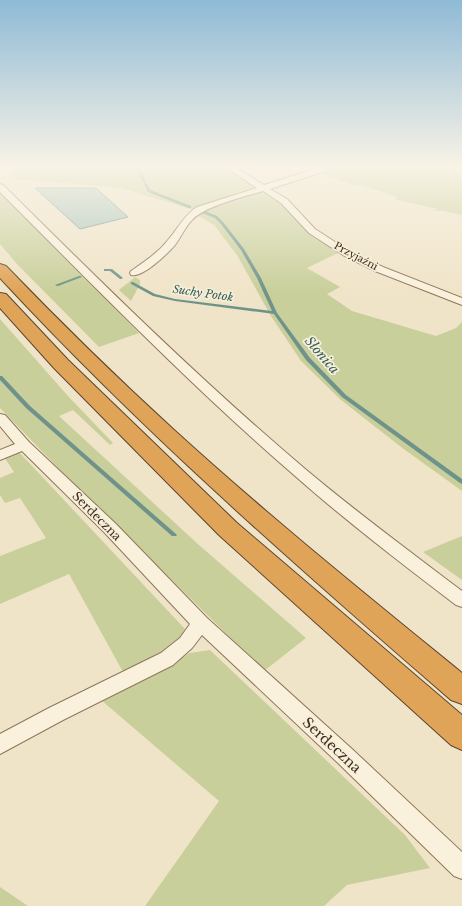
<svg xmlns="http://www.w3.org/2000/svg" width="462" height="906" viewBox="0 0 462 906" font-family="'Libre Baskerville',serif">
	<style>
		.green { fill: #c9cf9b }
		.water { fill: #a9c4bc; stroke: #6f938a }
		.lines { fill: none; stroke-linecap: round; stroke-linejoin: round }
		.stream { fill: #6f938a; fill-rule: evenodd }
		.street-casing { stroke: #8d765c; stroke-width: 2 }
		.highway-casing { stroke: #5b4430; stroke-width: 2 }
		.street { fill: #faf1dc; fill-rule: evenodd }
		.highway { fill: #e0a458; fill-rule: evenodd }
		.labels { text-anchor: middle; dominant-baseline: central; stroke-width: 3.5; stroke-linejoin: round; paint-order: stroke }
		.far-street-label { font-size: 10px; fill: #3d2e20; stroke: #f7eed8 }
		.far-water-label { font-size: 11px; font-style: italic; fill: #2f5d5a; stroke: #f7eed8 }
		.street-label { font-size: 12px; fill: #3d2e20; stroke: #f7eed8 }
		.water-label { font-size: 13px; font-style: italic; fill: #2f5d5a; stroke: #f7eed8 }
		.near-street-label { font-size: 14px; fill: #3d2e20; stroke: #f7eed8 }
	</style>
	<rect width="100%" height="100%" fill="#f0e4c8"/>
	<g class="green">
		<polygon points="6,165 224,165 258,187 198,209 190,209 121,188 15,179"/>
		<polygon points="340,165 452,165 448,170 462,174 461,186 462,187 462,215 444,211 434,211 437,209 394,199 397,197 362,185 355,186 319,173 320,171"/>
		<polygon points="0,189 139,333 99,347 17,264 0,244"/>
		<polygon points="262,191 275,197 340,252 307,268 340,287 327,294 352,311 436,336 456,328 462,322 462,491 401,447 341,400 301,361 271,316 237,255 214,225 195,214 205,209"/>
		<polygon points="135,277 140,280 140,284 131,301 119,290"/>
		<polygon points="0,319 68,396 113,443 110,445 73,410 59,416 199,545 306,638 264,671 63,473 0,408"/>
		<polygon points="18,451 185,629 179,640 162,653 123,672 69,574 0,604 0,556 46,538 20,498 5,503 0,495 0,478 14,472 4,457"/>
		<polygon points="462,536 462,580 423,552"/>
		<polygon points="210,650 405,835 430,868 347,885 324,906 145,906 219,801 101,700 190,653"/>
		<polygon points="0,887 28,906 0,906"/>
	</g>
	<polygon class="water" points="35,188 96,188 128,217 80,229"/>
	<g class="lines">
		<g class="stream">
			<polygon points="135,165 137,165 150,190 191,206 191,208 189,208 148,192"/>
			<polygon points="200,210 202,210 217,216 223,222 244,249 261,278 277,313 310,358 346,395 462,479 462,484 460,483 342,397 306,360 274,314 175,301 153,296 131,284 131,282 133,282 155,294 175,299 272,311 257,278 241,250 221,224 215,218 200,212"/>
			<polygon points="104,269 112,269 123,278 121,279 120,279 110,271 104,271"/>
			<polygon points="79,276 81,276 82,277 58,286 57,286 55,285"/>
			<polygon points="0,376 2,376 30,406 176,534 177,535 176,536 172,536 26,408 0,380"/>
		</g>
		<defs>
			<g id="street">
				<path d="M 222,165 L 231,165 L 264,185 L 327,165 L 339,165 L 338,167 L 270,189 L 287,199 L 315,229 L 349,251 L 383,267 L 462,298 L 462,305 L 375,271 L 343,255 L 309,233 L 281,203 L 263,191 C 244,197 205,206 192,220 C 185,227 181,237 175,245 C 168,253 143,278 131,275 L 130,273 L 131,271 C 144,262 158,253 168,240 C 178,229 183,216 197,207 L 257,188 Z"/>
				<path d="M 0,184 L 3,185 C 101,282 199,379 304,468 C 355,511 409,551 462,591 L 462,607 L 456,605 C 401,563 346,521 294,475 C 191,386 96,288 0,192 Z"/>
				<polygon points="0,414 5,415 29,442 116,524 207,618 352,749 462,852 462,879 454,876 338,763 202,635 192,648 173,665 63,720 0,754 0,734 49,708 161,653 180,638 190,624 104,532 22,451 0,460 0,450 15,444 0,426"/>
			</g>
			<g id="highway">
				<path d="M 0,264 L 6,266 C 60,322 115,376 173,429 C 266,514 364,593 462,673 L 462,704 L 451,700 C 295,565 141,430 0,278 Z"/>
				<polygon points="0,293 6,294 68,360 237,523 462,715 462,750 451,745 219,535 54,368 0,308"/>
			</g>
		</defs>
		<use href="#street" class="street-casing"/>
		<use href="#highway" class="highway-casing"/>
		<use href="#street" class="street"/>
		<use href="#highway" class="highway"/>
	</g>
	<linearGradient id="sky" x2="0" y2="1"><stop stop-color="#8fbad6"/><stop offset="0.57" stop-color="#f8f3e6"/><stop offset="1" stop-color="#f8f3e6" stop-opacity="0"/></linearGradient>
	<rect width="462" height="292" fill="url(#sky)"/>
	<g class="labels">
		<g class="far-street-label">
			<text transform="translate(356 256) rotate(28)">Przyjaźni</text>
		</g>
		<g class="far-water-label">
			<text transform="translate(203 293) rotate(8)">Suchy Potok</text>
		</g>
		<g class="street-label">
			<text transform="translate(97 516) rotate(45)">Serdeczna</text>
		</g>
		<g class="water-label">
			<text transform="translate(322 355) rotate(49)">Słonica</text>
		</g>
		<g class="near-street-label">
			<text transform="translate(332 745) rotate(43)">Serdeczna</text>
		</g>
	</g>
</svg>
